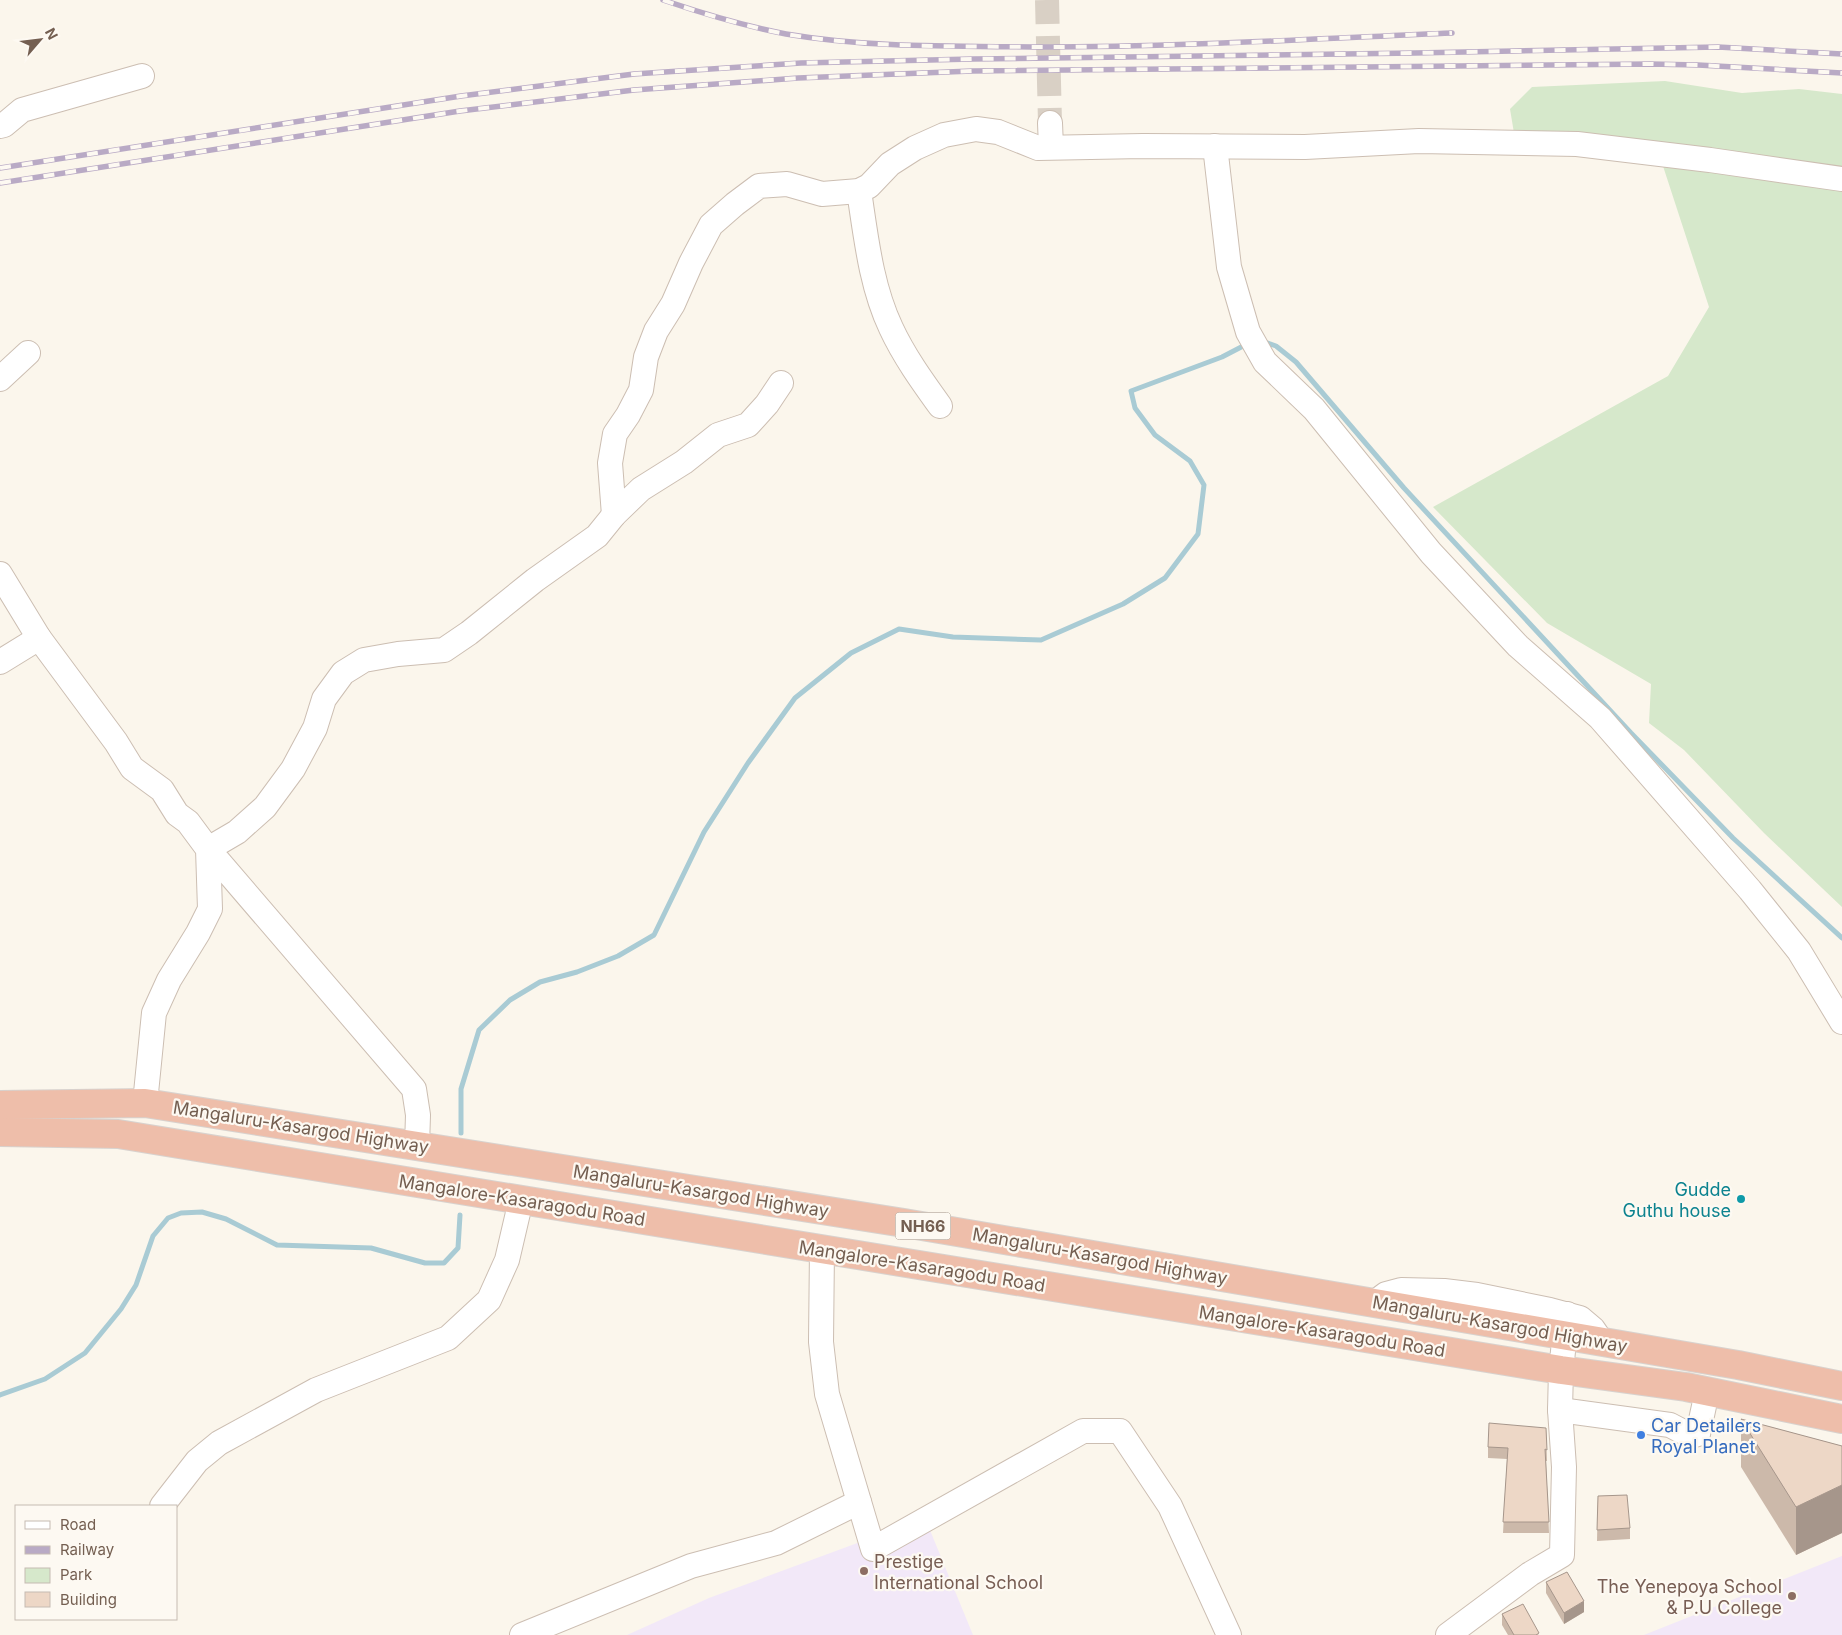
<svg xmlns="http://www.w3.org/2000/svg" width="1842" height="1635" viewBox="0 0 1842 1635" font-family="Inter,sans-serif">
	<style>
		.education { fill: #f2e8f8 }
		.green { fill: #d6e8cb }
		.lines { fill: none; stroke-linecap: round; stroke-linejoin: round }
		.stream { stroke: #a9cbd4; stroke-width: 5 }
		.minor-tunnel { stroke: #d9d0c5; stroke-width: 24; stroke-dasharray: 24 12; stroke-linecap: butt }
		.minor-casing { stroke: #ccbeb2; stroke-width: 26 }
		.highway-casing { stroke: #d8d2ce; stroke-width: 30 }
		.minor { stroke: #fff; stroke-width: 24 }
		.highway { stroke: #eebeaa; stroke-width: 28 }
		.rail-casing { stroke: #b9aac5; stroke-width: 5.5 }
		.rail { stroke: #fdf9f2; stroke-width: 4; stroke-dasharray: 11; stroke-linecap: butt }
		.wall { fill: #ccb9aa }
		.shaded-wall { fill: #a6968b }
		.building { fill: #edd7c6; stroke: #a6968b }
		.culture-dot { fill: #0f9aa8; stroke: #fdf9f2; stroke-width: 2 }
		.shop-dot { fill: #3f7fe0; stroke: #fdf9f2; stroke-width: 2 }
		.education-dot { fill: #8d6e63; stroke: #fdf9f2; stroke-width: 2 }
		.labels { text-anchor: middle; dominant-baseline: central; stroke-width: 4.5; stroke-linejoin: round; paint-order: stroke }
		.shield { fill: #fdf9f2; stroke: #9d8d81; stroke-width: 1 }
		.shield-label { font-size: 16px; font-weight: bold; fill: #745f51 }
		.street-label { font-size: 18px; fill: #745f51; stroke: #fdf9f2 }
		.culture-label { font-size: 18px; fill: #0d838f; stroke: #fdf9f2; text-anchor: end }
		.shop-label { font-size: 18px; fill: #366cbe; stroke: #fdf9f2; text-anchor: start }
		.education-label { font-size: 18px; fill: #785e54; stroke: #fdf9f2; text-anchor: start }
	</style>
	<rect width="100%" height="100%" fill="#fbf6ec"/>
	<g class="education">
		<polygon points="925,1518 973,1635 627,1635 709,1598"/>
		<polygon points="1842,1556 1842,1635 1644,1635"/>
	</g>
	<polygon class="green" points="1665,81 1742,93 1799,89 1842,94 1842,907 1764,833 1684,750 1649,723 1651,684 1547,623 1433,507 1668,376 1709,307 1662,163 1517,151 1510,109 1532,87"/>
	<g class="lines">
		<g class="stream">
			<polyline points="1262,341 1276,346 1296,362 1404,488 1631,733 1733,838 1842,938"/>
			<polyline points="461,1133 461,1089 479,1030 510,1000 540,982 577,972 618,956 654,935 704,832 748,763 795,698 851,653 899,629 953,637 1041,640 1123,604 1165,578 1198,534 1204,485 1190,461 1155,435 1135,408 1131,391 1222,357 1247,344"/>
			<polyline points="0,1395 45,1379 85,1353 121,1309 136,1285 153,1236 168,1218 181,1213 202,1212 226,1219 277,1245 371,1248 425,1263 444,1263 458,1248 460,1215"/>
		</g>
		<polyline class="minor-tunnel" points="1047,0 1050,123"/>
		<defs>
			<g id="minor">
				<polyline points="1050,123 1051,147"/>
				<polyline points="0,126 4,125 22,110 142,76"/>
				<polyline points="1215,146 1229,267 1248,332 1265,362 1314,409 1431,553 1518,646 1600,718 1750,890 1799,951 1842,1022"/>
				<path d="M 859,191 C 866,237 871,286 891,328 C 904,356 922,381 940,406"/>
				<polyline points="0,379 28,353"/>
				<polyline points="614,515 610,463 615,434 628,415 641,390 646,357 656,331 673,304 691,263 711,225 735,204 759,186 787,184 822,194 859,191 869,186 890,164 915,148 944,135 976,129 998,132 1038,148 1143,146 1305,147 1419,141 1577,144 1710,160 1842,179"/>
				<polyline points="0,574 39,638 116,742 132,768 162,790 177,814 188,822 208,849 210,909 198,933 169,980 154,1013 145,1103"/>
				<polyline points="0,662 39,638"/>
				<polyline points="417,1146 418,1115 414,1089 208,849 237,832 265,807 293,769 315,728 324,699 343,673 364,660 398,654 444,650 469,633 535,580 597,536 614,515 641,489 684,462 718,435 748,425 767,404 781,383"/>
				<polyline points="822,1249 821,1342 827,1394 873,1549 1083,1431 1120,1431 1170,1506 1229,1635"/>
				<polyline points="1374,1303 1386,1294 1401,1290 1444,1291 1477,1295 1550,1310 1580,1318 1593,1329 1602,1342"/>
				<polyline points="1560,1410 1670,1425 1691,1436 1698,1434 1707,1392"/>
				<polyline points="162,1506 197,1461 219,1443 316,1390 448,1338 489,1300 507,1260 521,1200"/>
				<polyline points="522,1635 691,1566 776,1543 859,1502"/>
				<polyline points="1448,1635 1530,1574 1562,1555 1564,1467 1560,1410 1561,1370 1567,1314"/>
			</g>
			<g id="highway">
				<polyline points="0,1105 145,1103 904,1223 1738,1365 1842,1386"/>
				<polyline points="0,1132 118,1134 1561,1370 1686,1387 1842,1419"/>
			</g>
		</defs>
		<use href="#minor" class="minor-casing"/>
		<use href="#highway" class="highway-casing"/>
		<use href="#minor" class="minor"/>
		<use href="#highway" class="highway"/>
		<defs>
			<g id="rail">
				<path d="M 663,0 C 704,14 744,26 786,34 C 869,48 953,46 1037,47 C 1175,47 1313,39 1452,33"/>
				<polyline points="0,168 461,96 634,74 801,63 973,59 1415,53 1718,47 1842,54"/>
				<polyline points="0,183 460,111 634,90 798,78 972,71 1650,64 1698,65 1842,73"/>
			</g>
		</defs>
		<use href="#rail" class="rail-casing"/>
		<use href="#rail" class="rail"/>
	</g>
	<g class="wall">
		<polygon points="1741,1419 1842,1446 1842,1533 1796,1555 1741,1467"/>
		<polygon points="1546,1428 1547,1461 1546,1461 1549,1533 1503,1533 1507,1459 1488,1458 1488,1447"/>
		<polygon points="1598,1496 1630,1528 1630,1539 1597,1541"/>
		<polygon points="1546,1582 1584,1612 1564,1624 1546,1593"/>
		<polygon points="1502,1614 1539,1635 1508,1635 1502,1625"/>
	</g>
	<g class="shaded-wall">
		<polygon points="1842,1485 1842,1533 1796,1555 1796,1507"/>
		<polygon points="1584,1601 1584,1612 1564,1624 1564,1613"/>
	</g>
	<g class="building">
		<polygon points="1741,1419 1842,1446 1842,1485 1796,1507"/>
		<polygon points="1489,1423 1546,1428 1547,1450 1545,1449 1549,1522 1503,1522 1508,1448 1488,1447"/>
		<polygon points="1627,1495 1630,1528 1597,1530 1598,1496"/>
		<polygon points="1567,1572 1584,1601 1564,1613 1546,1582"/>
		<polygon points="1523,1604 1539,1633 1536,1635 1514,1635 1502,1614"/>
	</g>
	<circle class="culture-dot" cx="1741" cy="1199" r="5"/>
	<circle class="shop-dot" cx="1641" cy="1435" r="5"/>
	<g class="education-dot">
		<circle cx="864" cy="1571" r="5"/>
		<circle cx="1792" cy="1596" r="5"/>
	</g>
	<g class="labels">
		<rect class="shield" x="895.5" y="1212.5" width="55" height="27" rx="4"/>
		<g class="shield-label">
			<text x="923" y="1226">NH66</text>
		</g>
		<g class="street-label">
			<text transform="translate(301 1127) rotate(9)">Mangaluru-Kasargod Highway</text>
			<text transform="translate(701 1191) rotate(9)">Mangaluru-Kasargod Highway</text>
			<text transform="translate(522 1200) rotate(9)">Mangalore-Kasaragodu Road</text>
			<text transform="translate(1100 1256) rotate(10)">Mangaluru-Kasargod Highway</text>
			<text transform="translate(922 1266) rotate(9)">Mangalore-Kasaragodu Road</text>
			<text transform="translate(1500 1324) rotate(10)">Mangaluru-Kasargod Highway</text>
			<text transform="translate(1322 1331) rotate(9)">Mangalore-Kasaragodu Road</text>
		</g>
		<g class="culture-label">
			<text x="1731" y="1189">Gudde<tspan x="1731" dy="21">Guthu house</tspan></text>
		</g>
		<g class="shop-label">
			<text x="1651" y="1425">Car Detailers<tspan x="1651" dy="21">Royal Planet</tspan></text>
		</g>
		<g class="education-label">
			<text x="874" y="1561">Prestige<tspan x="874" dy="21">International School</tspan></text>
			<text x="1782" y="1586" text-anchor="end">The Yenepoya School<tspan x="1782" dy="21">&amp; P.U College</tspan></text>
		</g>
	</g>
	<rect x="15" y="1505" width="162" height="115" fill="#fdf9f2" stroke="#c6bbb2"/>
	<rect x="25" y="1521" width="25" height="8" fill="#ffffff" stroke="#c6bbb2"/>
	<text x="60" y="1530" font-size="15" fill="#745f51">Road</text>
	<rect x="25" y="1546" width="25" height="8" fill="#b9aac5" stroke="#c6bbb2"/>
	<text x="60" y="1555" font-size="15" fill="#745f51">Railway</text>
	<rect x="25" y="1568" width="25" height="15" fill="#d6e8cb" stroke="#c6bbb2"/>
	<text x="60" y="1580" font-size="15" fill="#745f51">Park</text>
	<rect x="25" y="1592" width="25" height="15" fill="#edd7c6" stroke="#c6bbb2"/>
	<text x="60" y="1605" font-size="15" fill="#745f51">Building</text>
	<g transform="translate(40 40) rotate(62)" stroke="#fdf9f2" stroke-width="4" paint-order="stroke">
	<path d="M0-4L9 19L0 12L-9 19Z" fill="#745f51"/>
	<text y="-8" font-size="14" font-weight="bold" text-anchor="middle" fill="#745f51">N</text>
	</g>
</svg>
